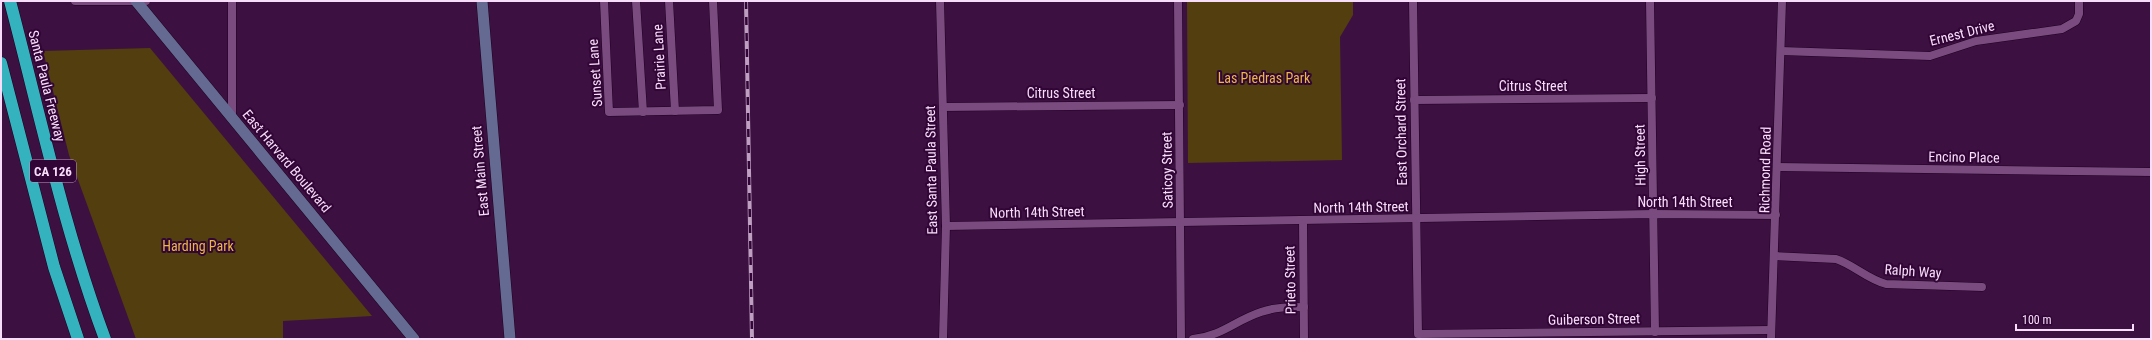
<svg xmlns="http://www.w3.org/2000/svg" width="2152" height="340" viewBox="0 0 2152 340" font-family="'Roboto Condensed',sans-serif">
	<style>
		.green { fill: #533e0f }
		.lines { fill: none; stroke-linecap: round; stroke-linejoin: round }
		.street-casing { stroke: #1e0122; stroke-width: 9 }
		.secondary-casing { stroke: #1e0122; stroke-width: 12 }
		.highway-casing { stroke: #1e0122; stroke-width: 13 }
		.street { stroke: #794b7e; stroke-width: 8 }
		.secondary { stroke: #646a91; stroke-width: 11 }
		.highway { stroke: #34b3be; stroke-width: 12 }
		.rail-casing { stroke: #be9ec1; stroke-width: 4 }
		.rail { stroke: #310636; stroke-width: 2.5; stroke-dasharray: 8; stroke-linecap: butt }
		.labels { text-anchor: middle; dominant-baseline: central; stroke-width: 4; stroke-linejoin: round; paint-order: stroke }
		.shield { fill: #310636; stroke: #bc9cbf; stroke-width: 1 }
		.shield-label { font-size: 13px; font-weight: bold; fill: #f8ddfa }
		.street-label { font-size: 14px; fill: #f8ddfa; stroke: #310636 }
		.park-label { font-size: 14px; fill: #edb843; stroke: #310636 }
	</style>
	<rect width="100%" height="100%" fill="#3c1141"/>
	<g class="green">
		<polygon points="1187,1 1353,1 1353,15 1340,37 1342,160 1188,163"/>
		<polygon points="150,48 372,316 283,321 283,339 136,339 69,155 43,51"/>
	</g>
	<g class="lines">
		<defs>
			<g id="street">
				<polyline points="75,1 146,1"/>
				<polyline points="232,1 232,118"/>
				<polyline points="604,1 609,112 718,110 713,1"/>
				<polyline points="636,1 643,112"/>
				<polyline points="669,1 675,111"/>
				<polyline points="940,1 946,226 943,339"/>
				<polyline points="1178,1 1181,339"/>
				<polyline points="1413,1 1418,334 1771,330"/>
				<polyline points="1650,1 1655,332"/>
				<polyline points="1781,51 1930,56 1976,41 2062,29 2076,21 2079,14 2079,1"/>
				<polyline points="1414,100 1652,98"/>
				<polyline points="943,107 1180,105"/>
				<polyline points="1777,167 2151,172"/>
				<polyline points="1303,221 1304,339"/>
				<polyline points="946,226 1653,214 1776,215"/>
				<path d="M 1775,256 L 1836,259 C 1854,265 1867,279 1886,284 L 1982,287"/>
				<path d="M 1193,339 C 1224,335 1234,321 1261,312 C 1275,307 1290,307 1304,307"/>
				<polyline points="1771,339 1782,1"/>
			</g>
			<g id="secondary">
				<polyline points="136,1 414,339"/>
				<polyline points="482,1 510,339"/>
			</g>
			<g id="highway">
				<path d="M 10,1 C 40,115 64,229 105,339"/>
				<polyline points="1,63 54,267 78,339"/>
			</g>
		</defs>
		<use href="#street" class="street-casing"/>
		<use href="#secondary" class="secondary-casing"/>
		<use href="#highway" class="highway-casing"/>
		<use href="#street" class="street"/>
		<use href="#secondary" class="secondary"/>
		<use href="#highway" class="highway"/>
		<defs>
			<polyline id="rail" points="746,1 752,339"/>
		</defs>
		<use href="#rail" class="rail-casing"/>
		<use href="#rail" class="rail"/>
	</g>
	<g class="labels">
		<rect class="shield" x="30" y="160" width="46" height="22" rx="3"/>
		<g class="shield-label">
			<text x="53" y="171">CA 126</text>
		</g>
		<g class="street-label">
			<text transform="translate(1962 33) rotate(-14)">Ernest Drive</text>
			<text transform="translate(659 57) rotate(-93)">Prairie Lane</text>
			<text transform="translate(595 73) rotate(-94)">Sunset Lane</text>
			<text transform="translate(47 86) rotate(76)">Santa Paula Freeway</text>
			<text x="1533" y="86">Citrus Street</text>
			<text x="1061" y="93">Citrus Street</text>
			<text transform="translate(1401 132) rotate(-91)">East Orchard Street</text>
			<text transform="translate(1640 155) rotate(-91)">High Street</text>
			<text transform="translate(1964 157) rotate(1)">Encino Place</text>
			<text transform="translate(287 161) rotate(50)">East Harvard Boulevard</text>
			<text transform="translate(931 170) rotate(-91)">East Santa Paula Street</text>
			<text transform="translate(1167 170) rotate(-91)">Saticoy Street</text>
			<text transform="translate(1765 170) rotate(-89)">Richmond Road</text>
			<text transform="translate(480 171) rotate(-95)">East Main Street</text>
			<text x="1685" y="202">North 14th Street</text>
			<text transform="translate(1361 207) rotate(-1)">North 14th Street</text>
			<text transform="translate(1037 212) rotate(-1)">North 14th Street</text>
			<text transform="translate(1913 271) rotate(4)">Ralph Way</text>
			<text transform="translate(1290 280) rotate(-91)">Prieto Street</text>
			<text transform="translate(1594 319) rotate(-1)">Guiberson Street</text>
		</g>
		<g class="park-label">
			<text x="1264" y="78">Las Piedras Park</text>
			<text x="198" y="246">Harding Park</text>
		</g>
	</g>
	<rect width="2152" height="340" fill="none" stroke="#f8ddfa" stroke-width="4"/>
	<path d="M2016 324v6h117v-6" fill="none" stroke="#f8ddfa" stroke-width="2"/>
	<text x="2022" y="324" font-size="12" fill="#f8ddfa" stroke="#310636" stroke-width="3" paint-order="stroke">100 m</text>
</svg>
